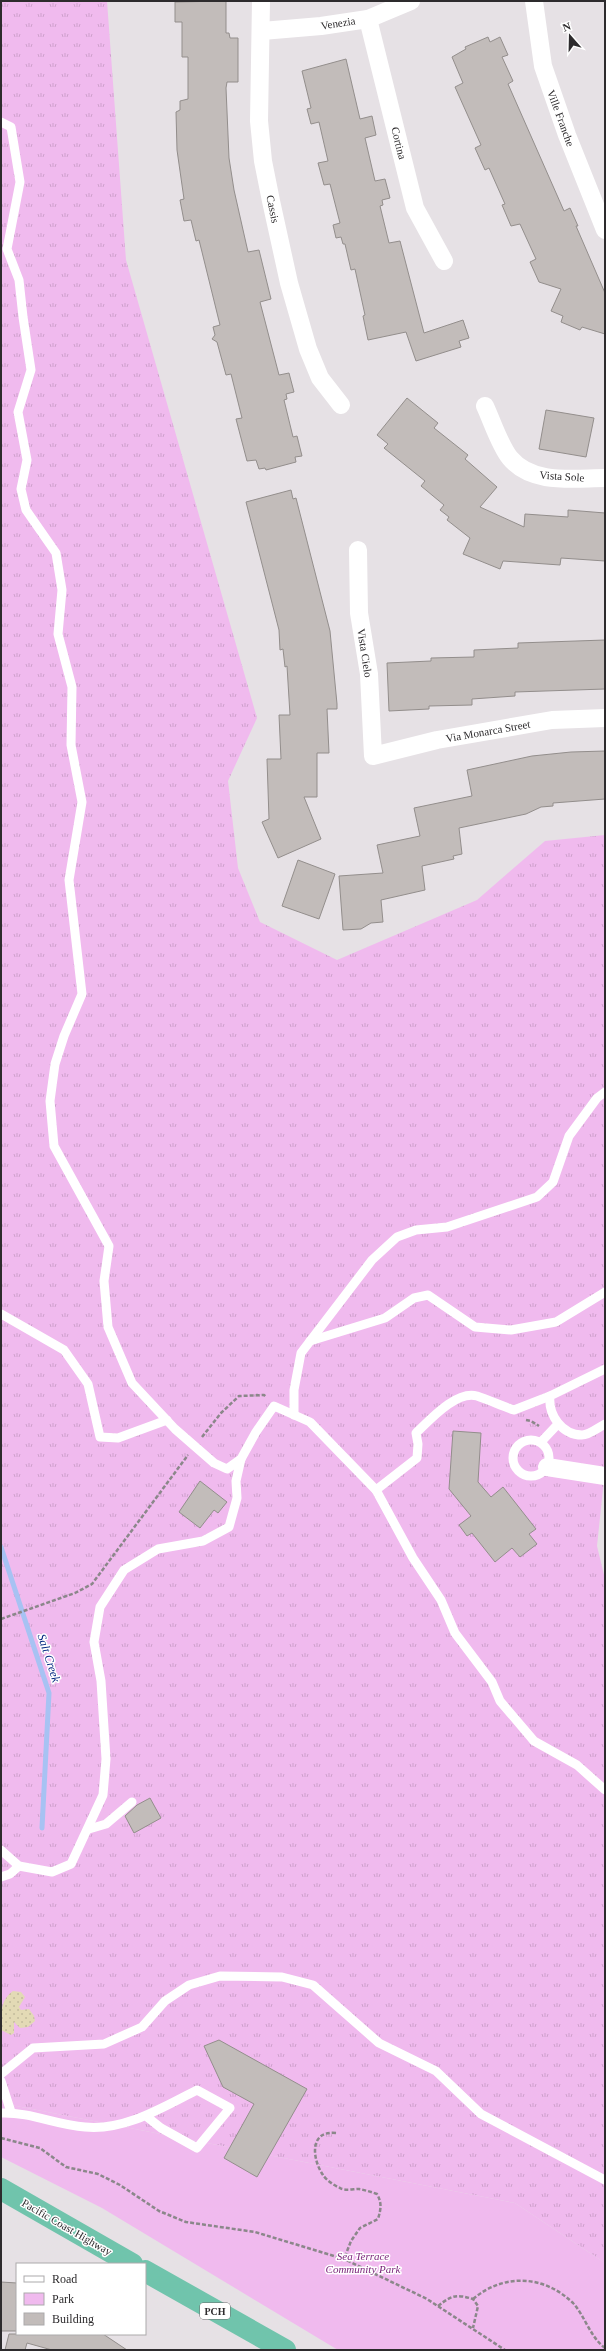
<svg xmlns="http://www.w3.org/2000/svg" width="606" height="2351" viewBox="0 0 606 2351" font-family="'Times New Roman',serif">
	<style>
		.grass { fill: url(#grass-tufts) }
		.sand { fill: url(#sand-dots) }
		.park { fill: #f0baee }
		.lines { fill: none; stroke-linecap: round; stroke-linejoin: round }
		.stream { stroke: #a7c2f3; stroke-width: 5 }
		.building { fill: #c2bcba; stroke: #938e8c }
		.path { stroke: #8b878a; stroke-width: 2.5; stroke-dasharray: 4 2; stroke-linecap: butt }
		.service { stroke: #fff; stroke-width: 9 }
		.minor { stroke: #fff; stroke-width: 18 }
		.trunk { stroke: #70c4ac; stroke-width: 22 }
		.labels { text-anchor: middle; dominant-baseline: central; stroke-width: 3; stroke-linejoin: round; paint-order: stroke }
		.shield { fill: #fff; stroke: #6c6b6c; stroke-width: 1 }
		.shield-label { font-size: 10px; font-weight: bold; fill: #2d2b2d }
		.street-label { font-size: 11px; fill: #2d2b2d; stroke: #fff }
		.park-label { font-size: 11px; font-style: italic; fill: #7a257a; stroke: #fff }
		.water-label { font-size: 12px; font-style: italic; fill: #002680; stroke: #fff }
	</style>
	<defs>
		<pattern id="grass-tufts" width="24" height="20" patternUnits="userSpaceOnUse"><rect width="24" height="20" fill="#f0baee"/><path d="M3 7l-1-3M5 7V3M7 7l1-3M15 17l-1-3M17 17v-4M19 17l1-3" fill="none" stroke="#cea0cc"/></pattern>
		<pattern id="sand-dots" width="8" height="8" patternUnits="userSpaceOnUse"><rect width="8" height="8" fill="#e3dab5"/><path d="M2 2h.1M6 6h.1" fill="none" stroke="#c3bb9c" stroke-width="1.8" stroke-linecap="round"/></pattern>
	</defs>
	<rect width="100%" height="100%" fill="#e6e1e5"/>
	<polygon class="grass" points="1,1 107,1 126,260 257,718 228,781 238,868 260,922 337,960 477,900 545,841 605,835 605,1470 597,1546 605,1579 605,2263 515,2203 1,2103"/>
	<path class="sand" d="M 13,1991 L 21,1992 L 25,1997 L 19,2007 L 21,2010 L 29,2009 L 34,2016 L 35,2021 L 28,2027 L 20,2028 L 14,2022 L 14,2033 L 11,2035 L 1,2030 C 1,2014 0,2000 13,1991 Z"/>
	<polygon class="park" points="1,2103 515,2203 605,2263 605,2350 338,2350 102,2208 1,2157"/>
	<g class="lines">
		<polyline class="stream" points="1,1547 49,1693 42,1828"/>
	</g>
	<g class="building">
		<polygon points="226,1 226,33 229,33 230,38 238,38 238,82 227,82 226,88 229,158 234,190 248,252 259,250 271,299 260,302 279,375 289,373 294,392 286,394 287,399 284,400 293,437 297,436 302,456 295,457 296,462 266,470 265,468 259,469 256,460 247,461 236,419 242,418 231,374 226,375 217,342 212,339 215,335 213,327 220,325 202,252 199,240 196,241 191,220 184,221 180,200 184,199 177,150 176,112 180,110 180,101 188,99 188,57 182,57 182,22 175,22 175,2"/>
		<polygon points="488,37 490,42 500,37 508,55 502,57 513,81 508,84 564,211 570,208 578,226 576,226 605,293 605,334 582,327 580,330 561,322 563,316 551,311 561,289 539,282 530,262 536,259 520,224 511,226 502,205 505,204 489,168 485,170 475,148 481,145 455,87 463,83 452,57 466,49 465,47"/>
		<polygon points="346,59 360,119 372,116 376,135 365,138 375,181 385,179 390,198 382,200 383,205 380,206 389,243 400,241 424,333 463,320 469,338 459,341 461,347 416,361 406,332 368,340 363,316 365,315 355,269 351,270 345,244 343,244 341,237 336,238 333,225 340,223 330,184 324,185 318,163 328,161 319,122 311,124 307,109 311,108 302,71"/>
		<polygon points="407,398 438,423 434,428 468,455 465,459 497,487 480,507 524,527 525,514 568,517 568,510 605,513 605,561 561,558 560,565 503,561 500,569 463,554 470,538 447,520 449,517 440,510 444,505 421,486 425,481 384,448 388,444 377,435"/>
		<polygon points="546,410 594,418 586,457 539,449"/>
		<polygon points="291,490 293,499 296,498 330,631 337,704 337,709 327,709 329,753 317,753 317,797 304,797 321,839 278,858 262,822 269,819 267,759 281,759 279,715 290,715 287,666 285,667 283,649 280,650 279,630 246,502"/>
		<polygon points="605,640 605,689 515,692 515,696 472,699 472,705 429,706 429,709 389,711 387,663 431,661 431,658 474,657 474,650 518,648 518,643"/>
		<polygon points="605,751 605,799 553,803 553,806 541,807 526,814 459,828 462,854 453,856 454,859 422,866 425,890 381,900 383,922 371,923 361,929 343,930 339,876 383,873 377,845 420,836 414,808 472,796 467,770 532,756 571,752"/>
		<polygon points="298,860 335,874 319,919 282,906"/>
		<polygon points="453,1431 481,1433 478,1482 491,1497 503,1487 536,1529 529,1534 537,1544 520,1557 512,1548 495,1562 472,1533 467,1536 459,1525 471,1516 449,1489"/>
		<polygon points="200,1481 227,1502 218,1513 214,1510 200,1528 179,1512"/>
		<polygon points="150,1798 161,1818 134,1833 125,1816 137,1805"/>
		<polygon points="219,2040 307,2089 257,2177 224,2158 254,2104 223,2087 204,2046"/>
		<polygon points="1,2282 17,2283 17,2331 1,2331"/>
		<polygon points="9,2334 103,2334 127,2350 52,2350 27,2343 25,2350 5,2350"/>
	</g>
	<g class="lines">
		<g class="path">
			<polyline points="526,1420 531,1421 539,1426"/>
			<polyline points="202,1437 221,1413 239,1396 264,1395 266,1397"/>
			<polyline points="1,1619 75,1593 92,1584 188,1455"/>
			<path d="M 336,2133 C 309,2130 312,2159 323,2175 C 326,2180 335,2186 340,2188 C 345,2191 353,2189 359,2189 C 365,2190 371,2192 377,2194 C 382,2203 381,2209 378,2219 L 360,2228 L 351,2241 L 344,2259"/>
			<polyline points="1,2138 40,2148 66,2167 98,2174 120,2185 159,2211 186,2222 255,2232 344,2259 427,2299 505,2350"/>
			<path d="M 473,2299 C 504,2273 544,2275 573,2303 C 585,2316 590,2337 605,2348"/>
			<path d="M 438,2306 C 452,2295 456,2294 473,2299 L 478,2306 L 473,2328"/>
		</g>
		<g class="service">
			<polyline points="1,122 11,127 20,182 7,249 19,280 23,317 31,370 18,412 27,460 21,489 26,510 56,553 62,590 58,634 72,687 71,745 82,802 69,880 82,994 64,1036 55,1064 50,1101 54,1146 109,1246 104,1281 108,1327 132,1383 175,1429 214,1463 227,1469 241,1459 256,1432 274,1406 310,1422 376,1490 413,1558 441,1600 455,1633 492,1682 500,1701 534,1741 577,1765 605,1790"/>
			<polyline points="1,1314 64,1350 88,1384 100,1437 118,1438 167,1420"/>
			<polyline points="310,1341 385,1318 414,1298 428,1295 475,1327 511,1330 556,1322 605,1292"/>
			<path d="M 605,1369 L 550,1396 C 548,1415 562,1435 582,1435 C 589,1435 599,1427 605,1424"/>
			<polyline points="294,1415 294,1390 301,1353 372,1260 397,1237 416,1230 447,1227 537,1197 553,1182 569,1136 597,1098 605,1092"/>
			<circle cx="531" cy="1458" r="18"/>
			<polyline points="541,1442 558,1424"/>
			<path d="M 376,1490 L 417,1458 L 418,1444 L 416,1433 C 429,1421 456,1390 477,1396 C 489,1400 502,1406 514,1410 L 550,1396"/>
			<polyline points="89,1829 106,1824 132,1802"/>
			<polyline points="1,1850 19,1866 52,1872 71,1864 103,1795 106,1759 101,1681 94,1642 100,1607 124,1570 158,1549 203,1541 229,1527 237,1498 236,1481 241,1459"/>
			<polyline points="1,1877 10,1874 19,1866"/>
			<polyline points="1,2074 33,2048 104,2044 142,2027 165,2001 189,1985 220,1976 282,1977 313,1985 379,2043 436,2071 481,2114 605,2180"/>
			<polyline points="1,2081 11,2112"/>
			<path d="M 1,2113 C 31,2112 56,2125 85,2127 C 125,2131 163,2107 197,2090 L 230,2108 L 197,2148 L 161,2128 L 146,2116"/>
		</g>
		<g class="minor">
			<polyline points="261,1 259,121 263,161 271,201 289,283 308,349 320,378 341,405"/>
			<polyline points="534,1 543,66 567,135 605,230"/>
			<polyline points="368,19 415,208 444,261"/>
			<polyline points="262,31 321,26 368,19 411,1"/>
			<path d="M 485,406 C 492,421 500,446 510,458 C 532,485 574,478 605,478"/>
			<polyline points="358,550 359,613 369,674 373,756 437,740 552,720 605,718"/>
			<polyline points="547,1467 605,1476"/>
		</g>
		<g class="trunk">
			<polyline points="1,2189 132,2264"/>
			<polyline points="145,2271 285,2350"/>
		</g>
	</g>
	<g class="labels">
		<rect class="shield" x="200" y="2303" width="30" height="16" rx="3"/>
		<g class="shield-label">
			<text x="215" y="2311">PCH</text>
		</g>
		<g class="street-label">
			<text transform="translate(338 23) rotate(-9)">Venezia</text>
			<text transform="translate(561 118) rotate(70)">Ville Franche</text>
			<text transform="translate(399 143) rotate(76)">Cortina</text>
			<text transform="translate(273 209) rotate(78)">Cassis</text>
			<text transform="translate(562 476) rotate(4)">Vista Sole</text>
			<text transform="translate(365 653) rotate(81)">Vista Cielo</text>
			<text transform="translate(488 731) rotate(-10)">Via Monarca Street</text>
			<text transform="translate(67 2227) rotate(30)">Pacific Coast Highway</text>
		</g>
		<g class="park-label">
			<text x="363" y="2256">Sea Terrace<tspan x="363" dy="13">Community Park</tspan></text>
		</g>
		<g class="water-label">
			<text transform="translate(49 1658) rotate(72)">Salt Creek</text>
		</g>
	</g>
	<rect width="606" height="2351" fill="none" stroke="#2d2b2d" stroke-width="4"/>
	<rect x="16" y="2263" width="130" height="72" fill="#ffffff" stroke="#abaaab"/>
	<rect x="24" y="2276" width="20" height="6" fill="#ffffff" stroke="#abaaab"/>
	<text x="52" y="2283" font-size="12" fill="#2d2b2d">Road</text>
	<rect x="24" y="2293" width="20" height="12" fill="#f0baee" stroke="#abaaab"/>
	<text x="52" y="2303" font-size="12" fill="#2d2b2d">Park</text>
	<rect x="24" y="2313" width="20" height="12" fill="#c2bcba" stroke="#abaaab"/>
	<text x="52" y="2323" font-size="12" fill="#2d2b2d">Building</text>
	<g transform="translate(570 36) rotate(340)" stroke="#ffffff" stroke-width="3" paint-order="stroke">
	<path d="M0-3L7 15L0 10L-7 15Z" fill="#2d2b2d"/>
	<text y="-6" font-size="11" font-weight="bold" text-anchor="middle" fill="#2d2b2d">N</text>
	</g>
</svg>
